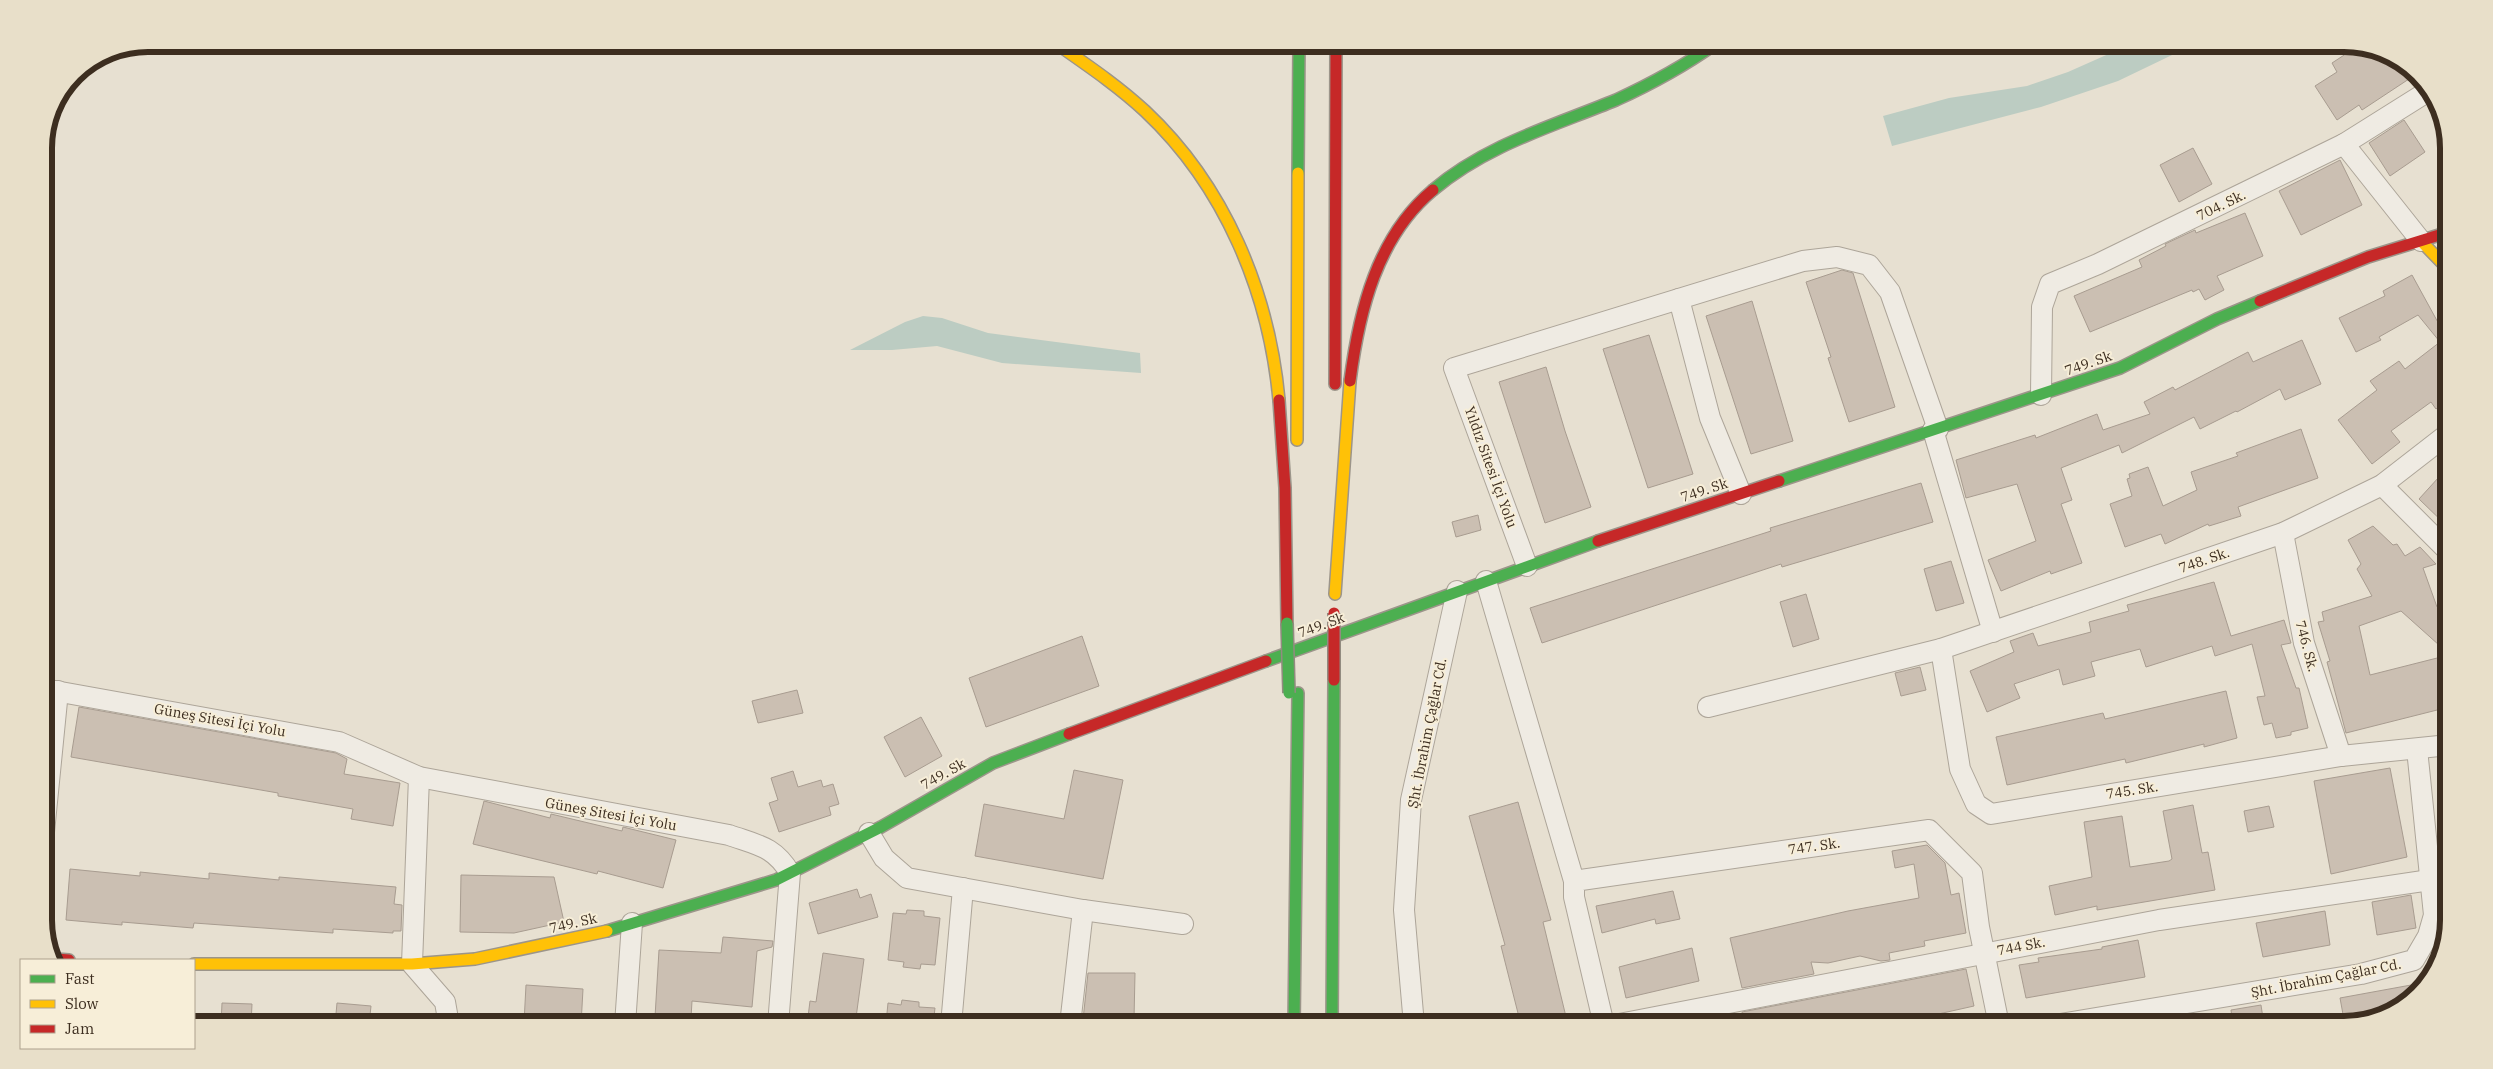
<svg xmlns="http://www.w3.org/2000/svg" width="2493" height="1069" viewBox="0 0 2493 1069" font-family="'IBM Plex Serif',serif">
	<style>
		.water { fill: #bcccc2 }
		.building { fill: #cbbfb2; stroke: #a89c90 }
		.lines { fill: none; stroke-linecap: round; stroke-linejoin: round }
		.street-casing { stroke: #ada599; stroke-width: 22 }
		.fast-casing { stroke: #9c958a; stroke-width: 14 }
		.slow-casing { stroke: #9c958a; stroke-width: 14 }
		.jam-casing { stroke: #9c958a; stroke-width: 14 }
		.street { stroke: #efebe3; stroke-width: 20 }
		.fast { stroke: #4caf50; stroke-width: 11 }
		.slow { stroke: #ffc107; stroke-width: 11 }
		.jam { stroke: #c62828; stroke-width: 11 }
		.fast-bridge-casing { stroke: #928b80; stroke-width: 14; stroke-linecap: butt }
		.jam-bridge-casing { stroke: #928b80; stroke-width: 14; stroke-linecap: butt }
		.fast-bridge { stroke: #4caf50; stroke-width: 11 }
		.jam-bridge { stroke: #c62828; stroke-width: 11 }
		.labels { text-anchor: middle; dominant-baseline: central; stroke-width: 4; stroke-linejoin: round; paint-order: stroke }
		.street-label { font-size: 14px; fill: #3d2e20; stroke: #f7eed8 }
		.rim { fill: none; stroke: #3d2e20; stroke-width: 6 }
	</style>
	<rect width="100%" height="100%" fill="#e7e0d1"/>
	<g class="water">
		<polygon points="2131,44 2195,44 2118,81 2041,107 1892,146 1883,116 1949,98 2027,86 2068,72"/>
		<polygon points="923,316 942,318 988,333 1140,353 1141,373 1002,363 937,346 892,350 850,350 905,322"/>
	</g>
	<g class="building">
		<polygon points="2358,46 2384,52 2415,75 2362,110 2359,105 2337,120 2315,86 2337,72 2332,63"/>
		<polygon points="2404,120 2425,152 2390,176 2369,143"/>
		<polygon points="2193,148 2212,184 2179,202 2160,165"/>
		<polygon points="2340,160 2362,205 2301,235 2279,191"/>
		<polygon points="2245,213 2263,256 2217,276 2224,290 2205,300 2199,289 2193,292 2192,290 2090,332 2074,296 2142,267 2139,260 2166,246 2165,244 2195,230 2196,233"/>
		<polygon points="1842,270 1853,273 1895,407 1849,422 1828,358 1831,357 1806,282"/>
		<polygon points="2412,275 2446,337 2449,334 2449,399 2436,409 2431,402 2391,431 2400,442 2372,464 2338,420 2377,390 2370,381 2399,361 2405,369 2440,342 2418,315 2379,337 2381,340 2356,352 2339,318 2385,296 2383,291"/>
		<polygon points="1752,301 1793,441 1751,454 1706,316"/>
		<polygon points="1649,335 1693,474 1648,488 1603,349"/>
		<polygon points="2302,340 2321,384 2285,400 2280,389 2237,412 2236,411 2200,429 2194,417 2122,453 2119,445 2061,468 2072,500 2061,504 2082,563 2051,574 2050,571 2001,591 1988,560 2036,541 2017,484 1966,498 1956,460 2035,435 2036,438 2097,414 2103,430 2150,414 2144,402 2173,387 2175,390 2248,352 2253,362"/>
		<polygon points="1546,367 1565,431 1591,507 1545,523 1499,382"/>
		<polygon points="2301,429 2318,478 2238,507 2241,516 2209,526 2208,524 2165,544 2161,534 2125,547 2110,504 2132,496 2127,479 2130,478 2129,474 2148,467 2163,506 2197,490 2191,472 2238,456 2236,453"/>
		<polygon points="2449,466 2449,528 2419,499"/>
		<polygon points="1921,483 1933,522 1782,567 1781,564 1542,643 1530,608 1771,531 1770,528"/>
		<polygon points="1478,515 1481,530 1456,537 1452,522"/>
		<polygon points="2373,526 2393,545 2397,544 2405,556 2420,547 2436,564 2423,568 2437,607 2449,603 2449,654 2401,611 2359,626 2370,675 2449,655 2449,707 2346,733 2327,662 2330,661 2318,622 2324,621 2322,612 2372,596 2357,569 2361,564 2348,540"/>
		<polygon points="1951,561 1964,603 1936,611 1924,569"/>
		<polygon points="2214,582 2231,636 2284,620 2291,643 2281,645 2296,688 2299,688 2308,728 2291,732 2291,735 2276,738 2272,723 2264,725 2257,697 2265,696 2252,644 2215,656 2212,646 2146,667 2140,649 2091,662 2095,676 2063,685 2059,669 2014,684 2020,698 1987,712 1970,671 2014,652 2010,641 2033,633 2038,646 2091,632 2089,622 2129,611 2127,605"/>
		<polygon points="1806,594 1819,639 1793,647 1780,602"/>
		<polygon points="1082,636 1099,686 986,727 969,678"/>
		<polygon points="1920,667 1926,690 1901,696 1895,673"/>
		<polygon points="797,690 803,713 758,723 752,701"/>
		<polygon points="2226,691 2237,738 2204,747 2204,744 2126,763 2125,759 2007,785 1996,737 2103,713 2105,719"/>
		<polygon points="79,707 336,753 347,759 344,774 400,783 393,826 351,819 353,809 278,796 278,793 71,757"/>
		<polygon points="921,717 942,756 905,777 884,737"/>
		<polygon points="2390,768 2407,857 2331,874 2314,781"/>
		<polygon points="1074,770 1123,780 1103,879 975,856 984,804 1064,819"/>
		<polygon points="793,771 798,787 821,780 823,787 833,784 839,804 829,807 831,815 779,832 769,803 778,800 771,778"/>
		<polygon points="484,801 550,818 551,814 622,831 623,827 631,829 676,840 663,888 598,871 597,874 473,844"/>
		<polygon points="1518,802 1551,920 1543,922 1568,1025 1521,1025 1501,946 1505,945 1469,816"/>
		<polygon points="2193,805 2202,853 2208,852 2215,890 2097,910 2097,906 2055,915 2049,886 2092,877 2084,822 2122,816 2130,867 2169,861 2172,859 2163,811"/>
		<polygon points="2269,806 2274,827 2248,832 2244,811"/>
		<polygon points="1927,845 1945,863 1951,895 1959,893 1966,933 1924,941 1925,946 1889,953 1890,960 1881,961 1860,956 1828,963 1811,962 1814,974 1742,988 1730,938 1848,911 1919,898 1914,864 1895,868 1892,851"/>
		<polygon points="70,869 140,876 140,872 209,879 209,873 279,880 279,877 396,887 394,904 402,905 401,931 393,931 393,933 333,929 333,933 194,923 193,928 122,922 122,925 66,920"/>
		<polygon points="461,875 554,877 564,922 514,933 460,932"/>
		<polygon points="857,889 860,898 871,894 878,917 818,934 809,903"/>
		<polygon points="1673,891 1680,919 1656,924 1655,919 1602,933 1596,906"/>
		<polygon points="2411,895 2416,928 2377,935 2372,902"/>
		<polygon points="907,910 924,911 924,916 940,918 935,965 921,964 920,969 903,967 904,962 888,960 893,913 906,914"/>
		<polygon points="2325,911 2330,945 2263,957 2256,923"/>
		<polygon points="723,937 773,941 772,947 757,951 752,1007 692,1001 691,1018 655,1017 659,950 721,953"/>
		<polygon points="2138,940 2145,977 2026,998 2019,965 2039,962 2038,958 2102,949 2102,947"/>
		<polygon points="1692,948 1699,981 1626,998 1619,967"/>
		<polygon points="823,953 864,959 855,1025 807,1025 810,1001 816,1002"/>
		<polygon points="1966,969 1974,1006 1907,1021 1907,1018 1873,1025 1745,1025 1742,1012"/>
		<polygon points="1088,973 1135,973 1134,1020 1083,1020"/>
		<polygon points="2422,983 2403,1007 2345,1025 2340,998"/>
		<polygon points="526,985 583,989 581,1025 524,1023"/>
		<polygon points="902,1000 919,1002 919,1007 935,1008 933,1025 890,1025 886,1023 888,1003 901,1005"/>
		<polygon points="222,1003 252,1004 251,1025 221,1025"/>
		<polygon points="337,1003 371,1006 369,1025 335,1025"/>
		<polygon points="2261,1005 2264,1025 2233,1025 2231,1010"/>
	</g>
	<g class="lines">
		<defs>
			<g id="street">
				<polyline points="2344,144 2430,90"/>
				<polyline points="1679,299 1710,418 1741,494"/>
				<polyline points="2041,395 2042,307 2050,284 2098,264 2344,144 2421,241"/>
				<polyline points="1933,430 1993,632"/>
				<polyline points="2382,485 2449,552"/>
				<polyline points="2283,533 2304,643 2341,756"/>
				<polyline points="1527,566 1454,368 1803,261 1837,257 1869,265 1890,292 1938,429"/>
				<polyline points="1486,581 1574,881"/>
				<polyline points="1941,649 1960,769 1976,804 1991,814 2341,756 2449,745"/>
				<path d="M 44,689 L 339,742 L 419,777 L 729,835 C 757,845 774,846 790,873 L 778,1025"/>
				<polyline points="1708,707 1941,649 2283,533 2382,485 2449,433"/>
				<polyline points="419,777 412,964 445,1002 449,1025"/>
				<polyline points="44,832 58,691"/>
				<polyline points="869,833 884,858 907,878 1083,910 1183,924"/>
				<polyline points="625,1025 632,923"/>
				<polyline points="951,1025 963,888"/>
				<polyline points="1070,1025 1083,910"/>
				<polyline points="1414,1025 1404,910 1411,800 1457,591"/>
				<polyline points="1604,1025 1574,897 1574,881 1929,830 1972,873 1979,927 1999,1025"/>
				<polyline points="1614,1025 2159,920 2430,880"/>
				<polyline points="2054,1025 2361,974 2414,960 2428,936 2434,915 2417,749"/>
			</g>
			<g id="fast">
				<polyline points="1298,173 1299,44"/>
				<path d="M 1433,190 C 1486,145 1553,126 1616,100 C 1651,84 1684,66 1715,44"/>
				<polyline points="1779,481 2120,368 2217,319 2260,301"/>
				<polyline points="1266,661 1598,541"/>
				<polyline points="607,931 776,880 881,827 993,763 1069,734"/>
				<polyline points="1294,1025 1298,693"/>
				<polyline points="1332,1025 1334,680"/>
			</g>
			<g id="slow">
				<path d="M 1057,44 C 1087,65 1118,86 1145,111 C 1225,186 1269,292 1279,400"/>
				<polyline points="2421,241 2449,270"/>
				<polyline points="1297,440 1298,173"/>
				<polyline points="1335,594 1350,381"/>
				<polyline points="194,964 412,964 475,959 607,931"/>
			</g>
			<g id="jam">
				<polyline points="2260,301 2368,257 2449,232"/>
				<path d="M 1350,381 C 1359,311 1377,237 1433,190"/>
				<polyline points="1335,384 1336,44"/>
				<polyline points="1279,400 1285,488 1287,623"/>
				<polyline points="1598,541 1779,481"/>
				<polyline points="1069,734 1266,661"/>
				<polyline points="56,959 69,960"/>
			</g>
		</defs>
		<use href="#street" class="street-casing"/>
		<use href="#fast" class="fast-casing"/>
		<use href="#slow" class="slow-casing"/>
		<use href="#jam" class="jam-casing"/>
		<use href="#street" class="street"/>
		<use href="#fast" class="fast"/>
		<use href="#slow" class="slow"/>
		<use href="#jam" class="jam"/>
		<defs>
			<polyline id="fast-bridge" points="1287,623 1289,693"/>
			<polyline id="jam-bridge" points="1334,613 1334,680"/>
		</defs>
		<use href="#fast-bridge" class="fast-bridge-casing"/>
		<use href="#jam-bridge" class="jam-bridge-casing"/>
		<use href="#fast-bridge" class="fast-bridge"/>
		<use href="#jam-bridge" class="jam-bridge"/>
	</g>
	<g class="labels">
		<g class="street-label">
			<text transform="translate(2221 205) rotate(-26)">704. Sk.</text>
			<text transform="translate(2088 363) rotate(-19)">749. Sk</text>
			<text transform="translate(1491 467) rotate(70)">Yıldız Sitesi İçi Yolu</text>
			<text transform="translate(1704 490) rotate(-18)">749. Sk</text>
			<text transform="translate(2204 560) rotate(-19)">748. Sk.</text>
			<text transform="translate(1321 625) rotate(-20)">749. Sk</text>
			<text transform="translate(2307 646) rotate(75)">746. Sk.</text>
			<text transform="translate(220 720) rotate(10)">Güneş Sitesi İçi Yolu</text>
			<text transform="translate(1427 733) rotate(-79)">Şht. İbrahim Çağlar Cd.</text>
			<text transform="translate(943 774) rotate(-29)">749. Sk</text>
			<text transform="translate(2132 790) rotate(-9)">745. Sk.</text>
			<text transform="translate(611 814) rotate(10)">Güneş Sitesi İçi Yolu</text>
			<text transform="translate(1814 846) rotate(-8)">747. Sk.</text>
			<text transform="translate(573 923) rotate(-13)">749. Sk</text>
			<text transform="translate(2021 946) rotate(-11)">744 Sk.</text>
			<text transform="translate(2326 978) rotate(-11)">Şht. İbrahim Çağlar Cd.</text>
		</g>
	</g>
	<path d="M0 0H2493V1069H0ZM148 52H2344A96 96 0 0 1 2440 148V920A96 96 0 0 1 2344 1016H148A96 96 0 0 1 52 920V148A96 96 0 0 1 148 52Z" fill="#e8dfc9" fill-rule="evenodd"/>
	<path class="rim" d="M148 52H2344A96 96 0 0 1 2440 148V920A96 96 0 0 1 2344 1016H148A96 96 0 0 1 52 920V148A96 96 0 0 1 148 52Z"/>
	<rect x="20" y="959" width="175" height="90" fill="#f7eed8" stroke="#ada18e"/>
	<rect x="30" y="975" width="25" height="8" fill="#4caf50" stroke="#ada18e"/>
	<text x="65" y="984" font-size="15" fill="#3d2e20">Fast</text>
	<rect x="30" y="1000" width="25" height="8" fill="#ffc107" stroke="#ada18e"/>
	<text x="65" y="1009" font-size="15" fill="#3d2e20">Slow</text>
	<rect x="30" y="1025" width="25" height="8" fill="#c62828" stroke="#ada18e"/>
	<text x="65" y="1034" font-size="15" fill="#3d2e20">Jam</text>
</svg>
